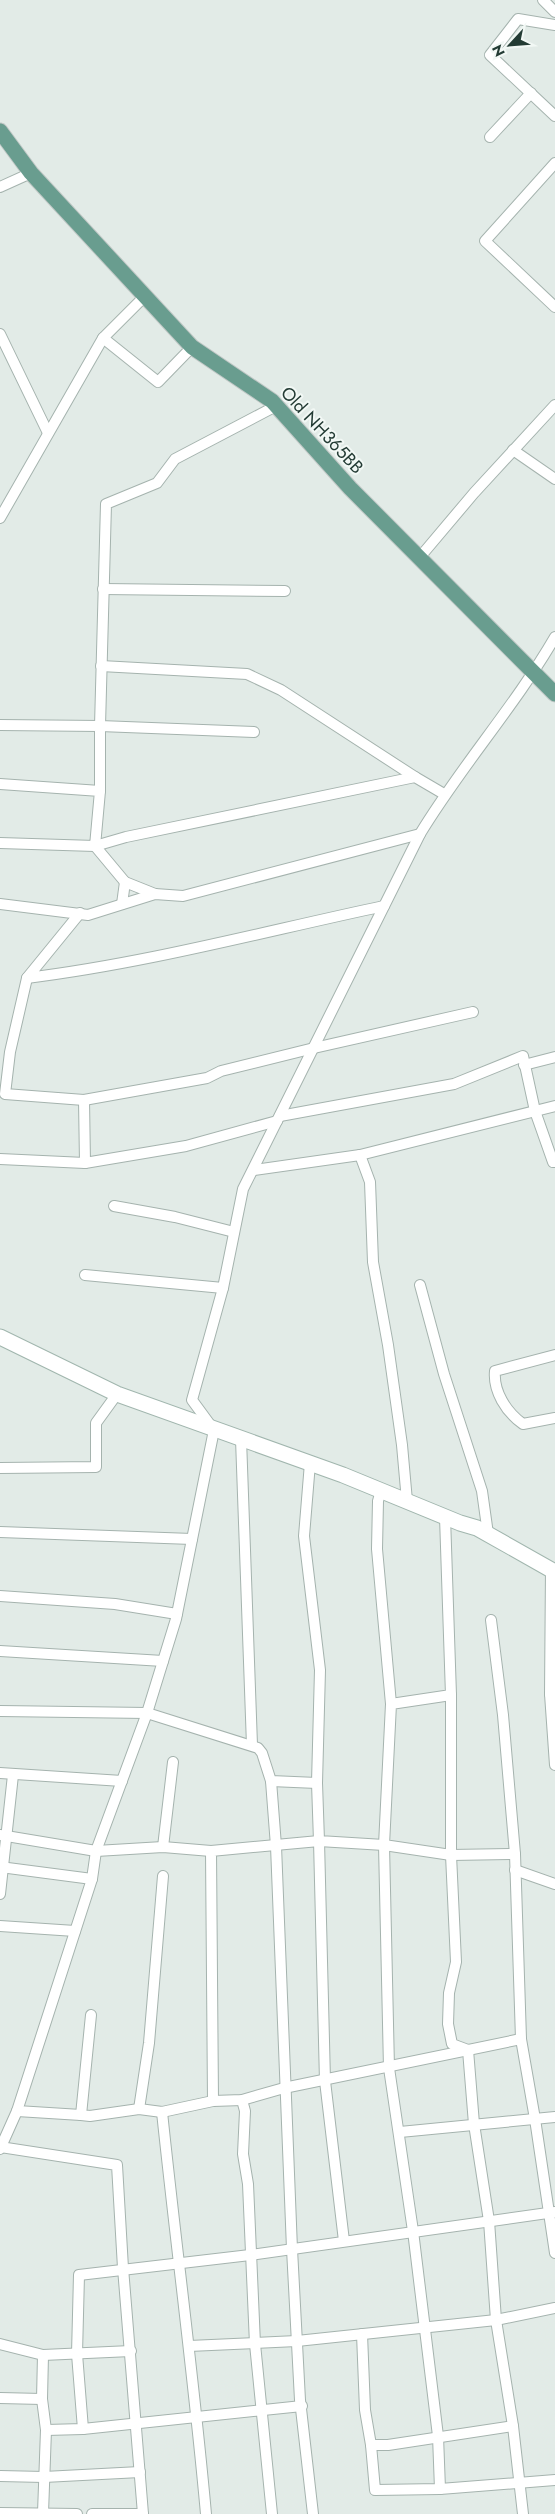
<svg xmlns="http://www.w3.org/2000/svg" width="555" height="2514" viewBox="0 0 555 2514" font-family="Jost,sans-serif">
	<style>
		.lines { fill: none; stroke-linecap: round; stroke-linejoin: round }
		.street-casing { stroke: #a5b3ae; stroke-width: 12 }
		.secondary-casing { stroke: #a1b6ae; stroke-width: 17 }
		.primary-casing { stroke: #c1c8c6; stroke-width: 17 }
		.street { stroke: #fff; stroke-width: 10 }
		.secondary { stroke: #fff; stroke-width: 15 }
		.primary { stroke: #699d8f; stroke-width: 15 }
		.labels { text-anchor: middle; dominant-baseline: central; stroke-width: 4; stroke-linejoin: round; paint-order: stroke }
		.street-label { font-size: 18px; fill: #233b34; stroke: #f2f8f5 }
	</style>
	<rect width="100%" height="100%" fill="#e2ebe7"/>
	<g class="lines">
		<defs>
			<g id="street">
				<polyline points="543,0 555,12"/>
				<polyline points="555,25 518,19 490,55 555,116"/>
				<polyline points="490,137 531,93"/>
				<polyline points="555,163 485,241 555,307"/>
				<polyline points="0,187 31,173"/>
				<polyline points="0,334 48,433"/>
				<polyline points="103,338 158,382 192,347"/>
				<polyline points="513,450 555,479"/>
				<polyline points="0,518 103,338 145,296"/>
				<polyline points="420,557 474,493 555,405"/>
				<polyline points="103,589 285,591"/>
				<polyline points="101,666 247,674 281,690 415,777"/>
				<polyline points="0,725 100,726 100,791"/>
				<polyline points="254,732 100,726 106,504 157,483 175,459 276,406"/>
				<polyline points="0,784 100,791 95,846 0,843"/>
				<polyline points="155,894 125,882 95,846 126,837 415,777 444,794"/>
				<polyline points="0,904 88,915 155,894 183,896 420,834"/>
				<polyline points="122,904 125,882"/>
				<path d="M 80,913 L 27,978 C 148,963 266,931 384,906"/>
				<polyline points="27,978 10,1052 5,1094 84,1100 207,1078 221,1071 314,1048 473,1012"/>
				<polyline points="524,1065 555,1057"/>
				<polyline points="84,1100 85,1163 186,1146 277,1121"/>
				<polyline points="280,1116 454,1084 523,1056 535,1111 553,1162 555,1162"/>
				<polyline points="360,1155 370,1182 373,1262 388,1345 402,1445 407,1501"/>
				<polyline points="0,1159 85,1163"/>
				<polyline points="254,1170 360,1155 555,1106"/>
				<polyline points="114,1206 175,1217 234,1232"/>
				<polyline points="85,1275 223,1288"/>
				<polyline points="420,1285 444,1374 482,1491 488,1534"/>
				<path d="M 555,1355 L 495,1371 C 493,1391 506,1412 523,1424 L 555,1418"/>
				<polyline points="241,1439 252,1745"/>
				<polyline points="310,1463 304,1536 320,1670 317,1783 319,1841 384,1845 389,2068 413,2231 438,2436 440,2489"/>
				<polyline points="0,1468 96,1467 96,1423 117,1394"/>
				<polyline points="381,1490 378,1501 377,1549 391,1704"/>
				<polyline points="445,1517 451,1695 391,1704 384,1845 451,1855 515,1854"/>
				<polyline points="0,1532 192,1539"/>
				<polyline points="551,1569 550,1694 555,1695"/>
				<polyline points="0,1596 115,1604 177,1614"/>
				<polyline points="491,1620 503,1715 515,1854 521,2039 535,2119 555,2253"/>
				<polyline points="0,1651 163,1661"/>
				<polyline points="550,1694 555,1765"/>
				<polyline points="451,1695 451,1855 456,1962 449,1993 448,2024 452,2044 468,2050 474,2124 489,2221 496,2320 513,2426 523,2514"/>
				<polyline points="0,1711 147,1713 258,1748 262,1753 271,1781 317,1783"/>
				<polyline points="0,1773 122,1781"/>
				<polyline points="271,1781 276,1846 292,2249 300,2400 313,2514"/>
				<polyline points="0,1835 96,1851 163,1847 211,1851"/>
				<polyline points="163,1847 173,1762"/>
				<polyline points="0,1867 92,1879"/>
				<polyline points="515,1870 555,1884"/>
				<polyline points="0,1894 13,1775"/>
				<polyline points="0,1926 75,1931"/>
				<polyline points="91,2015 81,2115 90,2116 139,2109 162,2112 213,2101 242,2100 284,2088 521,2039"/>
				<polyline points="242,2100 245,2111 243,2154 248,2184 255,2344 272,2514"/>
				<polyline points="213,2101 211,1851 319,1841 325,2081 344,2241"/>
				<polyline points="139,2109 149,2043 163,1876"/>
				<polyline points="17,2111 81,2115"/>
				<path d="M 162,2112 C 176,2246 194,2380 206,2514"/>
				<polyline points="400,2132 555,2117"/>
				<polyline points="0,2147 117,2165 123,2268 143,2514"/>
				<path d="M 0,2149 L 17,2111 L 92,1879 L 96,1851 L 147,1713 L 176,1619 L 214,1430 L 192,1400 L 223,1288 L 243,1189 L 420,834 C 461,766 515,706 555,637"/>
				<polyline points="362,2334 365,2410 371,2445 375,2490 440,2489 555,2480"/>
				<polyline points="0,2344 43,2355 131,2351"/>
				<polyline points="189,2346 297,2341 496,2320 555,2308"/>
				<polyline points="0,2398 42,2399"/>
				<polyline points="83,2429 77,2354 79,2275 250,2255 555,2212"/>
				<polyline points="46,2430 83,2429 302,2406"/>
				<polyline points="371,2445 388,2445 513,2426"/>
				<polyline points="0,2476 44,2477 140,2472"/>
				<polyline points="0,2513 77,2514"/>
				<polyline points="43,2513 46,2430 42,2399 43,2355"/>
				<polyline points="92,2514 143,2514"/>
			</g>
			<polyline id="secondary" points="0,1337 117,1394 343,1475 460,1523 477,1528 555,1572"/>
			<polyline id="primary" points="0,131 31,173 192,347 272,401 350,488 555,694"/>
		</defs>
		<use href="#street" class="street-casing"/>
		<use href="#secondary" class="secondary-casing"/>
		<use href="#primary" class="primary-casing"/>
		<use href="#street" class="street"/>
		<use href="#secondary" class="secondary"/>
		<use href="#primary" class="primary"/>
	</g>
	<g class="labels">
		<g class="street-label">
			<text transform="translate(322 430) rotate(47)">Old NH365BB</text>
		</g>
	</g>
	<g transform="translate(510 45) rotate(244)" stroke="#f2f8f5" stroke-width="4" paint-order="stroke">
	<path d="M0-4L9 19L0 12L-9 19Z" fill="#233b34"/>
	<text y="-8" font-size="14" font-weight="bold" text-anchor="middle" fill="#233b34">N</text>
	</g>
</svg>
